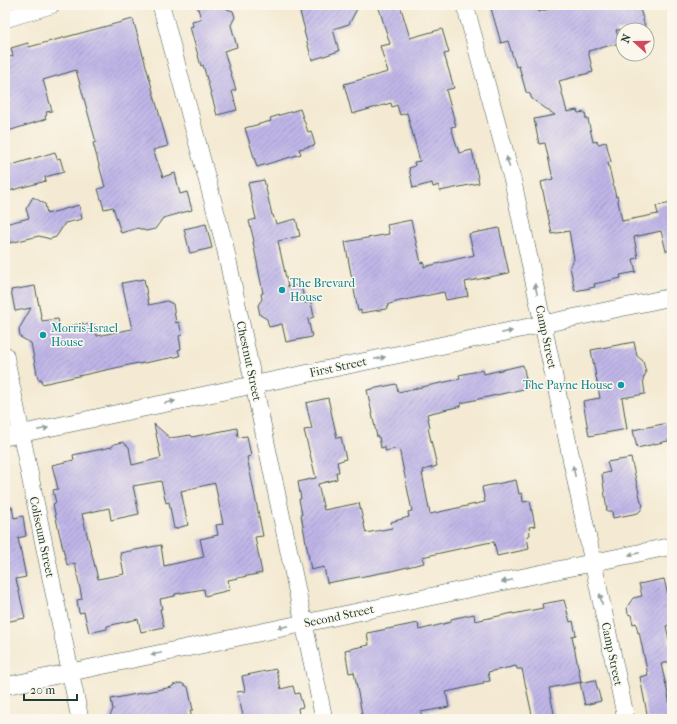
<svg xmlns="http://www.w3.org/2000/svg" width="677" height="724" viewBox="0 0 677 724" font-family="'IM FELL French Canon',serif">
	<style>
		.building { fill: url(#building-hatch); fill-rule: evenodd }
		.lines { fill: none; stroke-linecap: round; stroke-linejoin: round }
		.minor-casing { stroke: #3f574c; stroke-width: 18 }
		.minor { stroke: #fff; stroke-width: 17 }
		.oneway { fill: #8f9e9a }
		.culture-dot { fill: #0f9aa8; stroke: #fbf7ec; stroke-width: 1.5 }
		.labels { text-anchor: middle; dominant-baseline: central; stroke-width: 3; stroke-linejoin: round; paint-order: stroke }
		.culture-label { font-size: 12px; fill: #0d838f; stroke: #fbf7ec; text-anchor: start }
		.street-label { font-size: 12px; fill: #1f3d34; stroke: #fbf7ec }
	</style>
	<defs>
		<pattern id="building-hatch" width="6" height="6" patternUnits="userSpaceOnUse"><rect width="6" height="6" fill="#bfb6e8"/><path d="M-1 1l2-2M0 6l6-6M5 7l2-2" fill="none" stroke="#9b95bd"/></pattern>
	</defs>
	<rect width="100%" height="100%" fill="#fbf7ec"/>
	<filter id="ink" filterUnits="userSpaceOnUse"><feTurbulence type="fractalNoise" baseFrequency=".025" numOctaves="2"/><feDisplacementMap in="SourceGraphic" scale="8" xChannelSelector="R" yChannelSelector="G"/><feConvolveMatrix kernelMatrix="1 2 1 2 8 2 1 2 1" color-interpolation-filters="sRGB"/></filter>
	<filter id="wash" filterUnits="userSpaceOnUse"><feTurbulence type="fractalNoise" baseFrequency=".012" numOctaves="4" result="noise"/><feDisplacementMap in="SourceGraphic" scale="16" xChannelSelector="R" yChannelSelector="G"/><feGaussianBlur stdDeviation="0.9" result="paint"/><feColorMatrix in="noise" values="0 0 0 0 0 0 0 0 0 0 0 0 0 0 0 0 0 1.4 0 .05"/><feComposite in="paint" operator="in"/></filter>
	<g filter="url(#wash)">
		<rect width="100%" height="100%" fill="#f4ead3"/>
		<g id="blocks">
			<g class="building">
				<polygon points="197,5 226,5 227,9 233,11 235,17 231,25 237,47 224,51 236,90 232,91 237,110 217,115 203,65 201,66 190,27 193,26 192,21 201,19"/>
				<polygon points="298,5 359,5 349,24 333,29 339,51 312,60 304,31 305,30"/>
				<polygon points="378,5 400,5 410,38 442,29 449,53 444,54 454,88 446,90 456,126 451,127 459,153 472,150 479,183 440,191 439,185 433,187 432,183 413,188 409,168 415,166 414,162 420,161 407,113 400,115 397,105 392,107 391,103 352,114 344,84 388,72 380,46 390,44"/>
				<polygon points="490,5 538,5 539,12 563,5 639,5 646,30 616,30 620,43 588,51 593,72 559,81 567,112 577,110 578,113 585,112 586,119 588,119 593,142 597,141 598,144 606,142 611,162 608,163 616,197 617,196 622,221 658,214 656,206 672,203 672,250 666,251 661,231 634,237 638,258 633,259 636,272 620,275 621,278 594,284 595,287 575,291 570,267 574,259 569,231 552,234 541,182 553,179 545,143 539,144 534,119 555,115 532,99 530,94 526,92 519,66 516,67 508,41 501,43"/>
				<polygon points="133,19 168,146 153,150 163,177 175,173 180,194 187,192 192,210 163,218 155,229 146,231 138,228 121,233 113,207 104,209 98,189 105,187 93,143 96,142 76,70 43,80 52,111 46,112 47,115 45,116 46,119 5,132 5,58 13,56 11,48 28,43 29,47"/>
				<polygon points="300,109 308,132 311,131 315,145 299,149 301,154 257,167 245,128 271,121 270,118"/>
				<polygon points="55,152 57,159 60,158 64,172 45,177 46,181 5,192 5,167"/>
				<polygon points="264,180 272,215 273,215 276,224 296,219 300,236 278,241 288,287 301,285 305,303 311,302 314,317 308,319 312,337 286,342 282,324 269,327 267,319 260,315 258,305 262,299 261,294 263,293 253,242 254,241 249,221 256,219 248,183"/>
				<polygon points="33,197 45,204 47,214 79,205 82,219 65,223 56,237 50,239 39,236 10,243 5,224 29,218 26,209"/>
				<polygon points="411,220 421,263 424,262 424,267 474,255 469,234 499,228 509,273 465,282 468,296 446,300 444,292 400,301 389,304 386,309 361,313 361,310 358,311 345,242 389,234 387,225"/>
				<polygon points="206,224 212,248 190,253 184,229"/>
				<polygon points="144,279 149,305 167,301 173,304 176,323 179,322 182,335 179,336 181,349 178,350 180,356 139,364 138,363 42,384 41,379 38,379 31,343 20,337 19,329 31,308 15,311 11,290 35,286 42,321 58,319 60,329 83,323 84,325 94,323 97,336 132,329 122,283"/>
				<polygon points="634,342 637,356 643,361 646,373 643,379 645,394 622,398 627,429 589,436 583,401 600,398 591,350"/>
				<polygon points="523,365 528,388 461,403 461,406 427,414 430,427 428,428 437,466 423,470 424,473 422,473 430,514 485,502 482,487 516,480 519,494 522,493 523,502 530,501 535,526 529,527 530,535 527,536 529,549 497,556 494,542 486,543 422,557 424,563 391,571 327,583 324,567 311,570 301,515 302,515 299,499 301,499 298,482 316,478 304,430 312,429 306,403 328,398 337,438 341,437 346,459 337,462 339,472 336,472 337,479 318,484 324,510 359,503 366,533 392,528 391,522 409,517 408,512 412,511 399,448 385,451 385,447 381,448 379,437 377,437 367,390 396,384 398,392 460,379 459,375 483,370 484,374"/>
				<polygon points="668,423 672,440 637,448 633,430"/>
				<path d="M 154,424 L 170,438 L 191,435 L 192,437 L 237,428 L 238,437 L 247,436 L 251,456 L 247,457 L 263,536 L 255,537 L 262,573 L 228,580 L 230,590 L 205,596 L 204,589 L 175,594 L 175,596 L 160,599 L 162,609 L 160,609 L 164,627 L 141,632 L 138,619 L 107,626 L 107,629 L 89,633 L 84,612 L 79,613 L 77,600 L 82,599 L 75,563 L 67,565 L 59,532 L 53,504 L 56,503 L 53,490 L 58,489 L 52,465 L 74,460 L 73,455 L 112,447 L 114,444 L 123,442 L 129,447 L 132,465 L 161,458 ZM 161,481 L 166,503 L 169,502 L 174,529 L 188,525 L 181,491 L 215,483 L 223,524 L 216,525 L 218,535 L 200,539 L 204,557 L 164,566 L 161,545 L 120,553 L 124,574 L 98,579 L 82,514 L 109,508 L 111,520 L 139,514 L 133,486 Z"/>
				<polygon points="631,458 641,502 643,505 641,510 638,513 613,518 612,511 607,511 602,474 610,472 607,462"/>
				<polygon points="12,507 14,518 23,516 26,536 18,538 26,577 16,579 25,618 5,622 5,508"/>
				<polygon points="664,579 668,595 672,594 672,625 666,626 672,653 672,661 661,664 668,694 672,719 648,719 640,677 648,675 639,632 638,633 636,623 633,624 631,615 628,614 627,607 633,598 642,596 639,584"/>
				<polygon points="564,600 570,622 573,621 576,635 572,636 581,682 549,688 555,719 533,719 522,669 517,669 516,666 488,672 490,681 483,682 483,684 446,692 449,707 421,712 422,719 363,719 354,672 349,673 345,650 369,645 367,633 418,623 419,630 451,622 451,619 474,614 475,621 513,613 513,614 543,608 542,604"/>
				<polygon points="276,669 281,689 293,686 295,694 299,693 303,707 298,708 299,715 283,719 244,719 237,692 245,691 242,676"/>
				<polygon points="595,680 601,701 585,705 580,683"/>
				<polygon points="181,683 188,687 193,710 190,710 192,719 109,719 113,709 111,699 172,687 173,685"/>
			</g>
		</g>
	</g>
	<g filter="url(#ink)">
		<use href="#blocks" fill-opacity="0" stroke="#3f574c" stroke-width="1"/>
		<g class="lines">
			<defs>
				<g id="minor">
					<polyline points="161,5 225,247 324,719"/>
					<polyline points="465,5 513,182 626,719"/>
					<polyline points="5,19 51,5"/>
					<polyline points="5,355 80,719"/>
					<polyline points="5,437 672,297"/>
					<polyline points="5,686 672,546"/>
				</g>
			</defs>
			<use href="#minor" class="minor-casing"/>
			<use href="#minor" class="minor"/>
		</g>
		<defs><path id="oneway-solid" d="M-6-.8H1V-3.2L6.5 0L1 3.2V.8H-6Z"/></defs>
		<g class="oneway">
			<use href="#oneway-solid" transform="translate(508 162) rotate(-105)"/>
			<use href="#oneway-solid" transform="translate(536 289) rotate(-102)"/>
			<use href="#oneway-solid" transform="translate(507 332) rotate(-12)"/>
			<use href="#oneway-solid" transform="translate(380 358) rotate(-12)"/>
			<use href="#oneway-solid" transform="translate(170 402) rotate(-12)"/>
			<use href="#oneway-solid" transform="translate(43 429) rotate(-12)"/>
			<use href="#oneway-solid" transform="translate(574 471) rotate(-102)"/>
			<use href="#oneway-solid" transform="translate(634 554) rotate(168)"/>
			<use href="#oneway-solid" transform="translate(507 581) rotate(168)"/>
			<use href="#oneway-solid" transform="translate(601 599) rotate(-102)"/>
			<use href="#oneway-solid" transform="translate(283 627) rotate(168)"/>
			<use href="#oneway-solid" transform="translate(156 654) rotate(168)"/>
		</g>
	</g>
	<g class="culture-dot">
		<circle cx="282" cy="290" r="4"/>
		<circle cx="43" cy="335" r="4"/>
		<circle cx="621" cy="385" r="4"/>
	</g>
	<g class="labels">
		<g class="culture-label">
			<text x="290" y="283">The Brevard<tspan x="290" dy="14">House</tspan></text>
			<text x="51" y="328">Morris-Israel<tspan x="51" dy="14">House</tspan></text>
			<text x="613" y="385" text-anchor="end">The Payne House</text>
		</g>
		<g class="street-label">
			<text transform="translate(546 337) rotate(78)">Camp Street</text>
			<text transform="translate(249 361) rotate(78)">Chestnut Street</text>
			<text transform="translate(338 367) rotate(-12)">First Street</text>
			<text transform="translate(42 537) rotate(78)">Coliseum Street</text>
			<text transform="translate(339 616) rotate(-12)">Second Street</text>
			<text transform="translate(612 654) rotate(78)">Camp Street</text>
		</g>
	</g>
	<rect width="677" height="724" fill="none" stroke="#fbf7ec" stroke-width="20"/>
	<g transform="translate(635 42) rotate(291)"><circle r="19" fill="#fbf7ec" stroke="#a3ada2"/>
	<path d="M0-3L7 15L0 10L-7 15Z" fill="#d1495b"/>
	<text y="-6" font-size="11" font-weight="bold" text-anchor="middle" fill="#1f3d34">N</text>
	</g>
	<path d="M24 694v6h53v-6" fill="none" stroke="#1f3d34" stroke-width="2"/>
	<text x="30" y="694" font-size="12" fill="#1f3d34" stroke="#fbf7ec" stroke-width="3" paint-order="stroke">20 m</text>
</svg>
